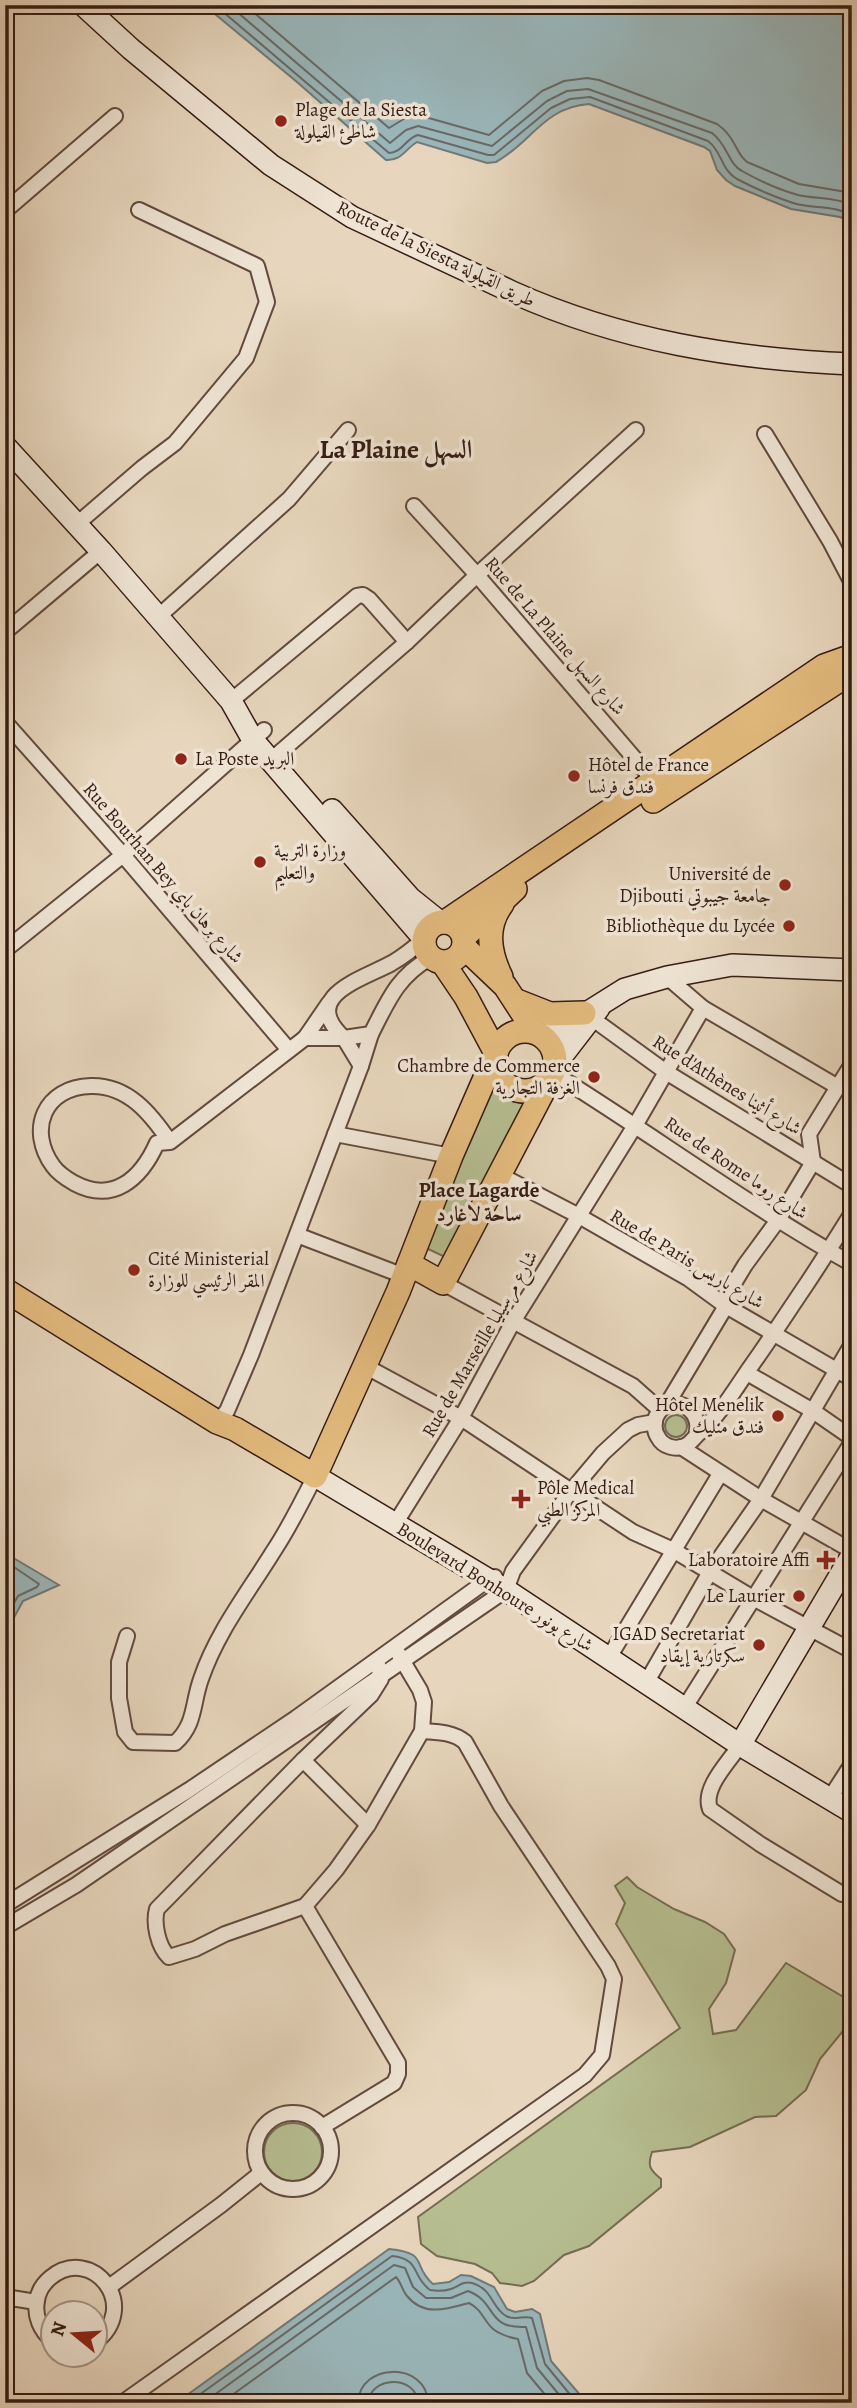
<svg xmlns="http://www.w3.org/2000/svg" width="857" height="2408" viewBox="0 0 857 2408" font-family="Alegreya,Amiri,serif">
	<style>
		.green { fill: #b6be91; stroke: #766d52; stroke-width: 2 }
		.water { fill: #9ab7bb; stroke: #727978; stroke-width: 2 }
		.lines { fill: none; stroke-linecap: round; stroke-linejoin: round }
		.shore { stroke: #686a67; stroke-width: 2 }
		.street-casing { stroke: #624a3e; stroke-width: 18 }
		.secondary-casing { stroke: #361c13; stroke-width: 24 }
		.primary-casing { stroke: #361c13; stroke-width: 26 }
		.street { stroke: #efe4d4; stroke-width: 14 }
		.secondary { stroke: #efe4d4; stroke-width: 21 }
		.primary { stroke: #e4bb7e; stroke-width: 23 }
		.poi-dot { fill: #8f2418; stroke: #efe4d4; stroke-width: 2.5 }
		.labels { text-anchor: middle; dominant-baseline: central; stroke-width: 7; stroke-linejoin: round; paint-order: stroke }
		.poi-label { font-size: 19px; fill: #361c13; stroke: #efe4d4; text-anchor: end }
		.street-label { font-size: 19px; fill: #361c13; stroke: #efe4d4 }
		.neighbourhood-label { font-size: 21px; font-weight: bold; fill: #361c13; stroke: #efe4d4 }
		.district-label { font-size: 26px; font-weight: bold; fill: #361c13; stroke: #efe4d4 }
	</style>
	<rect width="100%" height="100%" fill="#e7d6bd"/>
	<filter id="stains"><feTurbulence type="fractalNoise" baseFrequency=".00286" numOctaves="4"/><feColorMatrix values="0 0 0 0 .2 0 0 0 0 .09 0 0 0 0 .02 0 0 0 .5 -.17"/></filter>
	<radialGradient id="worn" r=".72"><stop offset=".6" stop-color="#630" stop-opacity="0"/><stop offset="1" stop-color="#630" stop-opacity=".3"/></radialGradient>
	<g class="green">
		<polygon points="490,1085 507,1099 528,1102 447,1258 426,1248"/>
		<circle cx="676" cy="1426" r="11"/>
		<path d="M 627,1877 L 637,1887 L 674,1909 L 705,1922 L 724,1934 L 735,1950 L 726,1983 L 709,2009 L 713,2034 L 736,2030 L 786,1963 L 852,2002 L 852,2020 L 820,2059 L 806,2090 L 776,2116 L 755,2117 L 690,2147 L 652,2152 C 647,2166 650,2170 661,2179 L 661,2187 L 589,2246 L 564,2255 L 534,2281 L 522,2286 L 500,2283 L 492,2273 L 475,2264 L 437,2256 L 421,2244 L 418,2217 L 680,2028 L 616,1924 L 625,1903 L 615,1886 Z"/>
		<circle cx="293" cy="2152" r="29"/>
	</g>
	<g class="water">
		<path d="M 204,5 L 852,5 L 852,230 L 847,220 L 840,217 L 791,209 L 735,186 L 726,180 L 717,170 L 710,151 L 704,147 L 589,104 C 544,107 531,143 496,162 L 487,163 L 417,142 C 405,149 402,161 386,160 L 297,82 Z"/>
		<polygon points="5,1553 59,1585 23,1601 5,1634"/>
		<path d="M 389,2249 C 430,2253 411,2265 433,2284 L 449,2282 L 461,2275 L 471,2276 L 494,2287 L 507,2309 L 515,2312 L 532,2309 L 540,2314 L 551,2361 L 587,2403 L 404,2403 L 400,2398 L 372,2400 L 369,2403 L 176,2403 Z"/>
	</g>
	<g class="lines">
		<g class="shore">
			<path d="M 215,5 L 389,153 C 402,153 406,138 418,135 L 488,155 L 494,155 L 551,108 L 570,99 L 590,97 L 708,141 C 722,151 721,170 737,179 C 754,188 775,197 793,203 C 812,209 834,205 852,215"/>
			<path d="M 229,5 L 390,143 L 406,130 L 418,126 L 492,146 L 547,101 L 567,91 L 588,89 L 712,133 C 728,145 728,164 742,171 C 758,180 780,190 798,195 C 816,199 835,197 852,205"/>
			<path d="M 245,5 L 389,128 L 407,117 L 418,115 L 489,135 L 542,91 L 564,81 L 587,78 L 599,80 L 717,124 C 736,137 735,153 747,162 L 799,184 L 852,193"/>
			<polyline points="5,1561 39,1584 37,1587 18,1596 5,1619"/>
			<path d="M 188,2403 L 392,2256 C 421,2259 411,2276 430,2290 C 436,2291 445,2291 451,2289 C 459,2286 463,2281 472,2283 C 493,2289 491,2307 506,2316 C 516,2321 523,2315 532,2318 L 545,2364 L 577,2403"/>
			<path d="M 203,2403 L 394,2265 L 405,2268 L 413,2287 L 426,2298 L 451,2298 L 468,2291 C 498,2302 485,2329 526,2327 L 537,2368 L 566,2403"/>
			<path d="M 221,2403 L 396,2277 C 401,2282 402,2290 407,2296 C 424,2317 447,2309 469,2303 C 490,2314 480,2332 518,2339 L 527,2373 L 552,2403"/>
			<path d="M 358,2403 C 359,2362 427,2361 428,2403"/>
			<path d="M 368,2403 C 370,2376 416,2374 418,2403"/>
		</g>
		<defs>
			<g id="street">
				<polyline points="5,211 115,116"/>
				<polyline points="765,434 830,541 852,583"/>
				<polyline points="414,506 477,575 659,787"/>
				<polyline points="77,524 142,468 175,443 246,358 267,302 257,266 139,210"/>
				<polyline points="158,617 289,499 348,430"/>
				<polyline points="5,632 101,551"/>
				<polyline points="231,701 357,596 363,595 369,599 407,642"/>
				<polyline points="5,722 123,855 289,1050"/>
				<polyline points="271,760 407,642 477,575 636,430"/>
				<path d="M 424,939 C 414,948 404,956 392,963 C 361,980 299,996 344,1038 L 371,1034 C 388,1001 397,977 430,958"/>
				<polyline points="5,950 123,855 264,730"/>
				<polyline points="667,977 703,1008 838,1087"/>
				<polyline points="329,1003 305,1038 344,1038 361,1066 371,1034"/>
				<polyline points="586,1014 666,1072 852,1186"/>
				<path d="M 553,1073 C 653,1135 749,1206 852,1264"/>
				<polyline points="335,1134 451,1156"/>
				<path d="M 170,1142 C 151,1114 128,1085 91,1086 C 44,1087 27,1130 53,1166 C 58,1173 67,1179 74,1183 C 113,1204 141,1179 157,1143 L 170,1142 L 305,1038"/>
				<polyline points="500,1175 579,1216 689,1279 726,1306 852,1379"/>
				<polyline points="297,1235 404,1276"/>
				<polyline points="443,1283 633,1386 660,1410"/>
				<polyline points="365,1366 461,1418 633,1532 673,1550 753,1598 852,1651"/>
				<polyline points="747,1373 813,1411 852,1438"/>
				<polyline points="666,1406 726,1306 730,1290 745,1265 778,1220 813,1162 809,1134 852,1064"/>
				<polyline points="217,1422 227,1411 251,1355 361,1066"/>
				<path d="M 696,1436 C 705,1407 668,1391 656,1417 C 654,1423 654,1431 658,1437 C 663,1447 676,1450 685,1446 C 691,1443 693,1439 697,1435 C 720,1415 732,1394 749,1369 C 769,1341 787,1313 806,1285 C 822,1261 837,1237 852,1213"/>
				<polyline points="681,1447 761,1499 852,1551"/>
				<polyline points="395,1524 461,1418 514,1320 636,1124 703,1008"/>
				<path d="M 127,1636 L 119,1662 L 119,1698 L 125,1732 L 133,1742 L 175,1743 C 196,1724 192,1704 201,1679 C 217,1632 247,1594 273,1552 C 289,1528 302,1502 315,1476"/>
				<polyline points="608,1659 720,1474"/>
				<path d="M 377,1660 L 381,1679 L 371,1695 L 303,1760 L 157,1909 C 153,1923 158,1947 169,1957 L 195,1949 L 225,1934 L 305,1906 L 336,1870 L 368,1825 L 422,1731 L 424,1702 L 420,1690 L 395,1648"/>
				<polyline points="646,1683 710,1572 761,1499 852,1344"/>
				<polyline points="685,1707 852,1442"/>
				<path d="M 740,1745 C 729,1762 702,1788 710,1809 L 760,1844 L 842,1894 L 852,1894"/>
				<polyline points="303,1760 368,1825"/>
				<polyline points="830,1798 852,1764"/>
				<polyline points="5,1905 189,1790 296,1718 489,1579 495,1577"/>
				<polyline points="305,1906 398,2063 398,2074 394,2083 322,2127"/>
				<polyline points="5,1927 76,1885 506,1590 513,1571 571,1491 603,1453 628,1430 638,1425 655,1422"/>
				<circle cx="293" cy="2151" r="38"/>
				<polyline points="109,2287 221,2205 261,2173"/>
				<polyline points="5,2297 36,2302"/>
				<path d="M 52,2340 C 41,2331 34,2316 37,2301 C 38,2292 43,2284 50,2278 C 92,2243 143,2307 94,2343"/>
				<path d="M 122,2403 L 585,2075 L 602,2055 L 614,1979 L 608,1966 L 501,1806 L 465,1742 C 453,1732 438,1732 422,1731"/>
			</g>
			<g id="secondary">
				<path d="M 83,5 L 131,49 L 271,165 L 352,217 L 512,292 C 621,341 734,359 852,364"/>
				<polyline points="5,446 101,551 231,701 253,740 424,939"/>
				<polyline points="332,810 410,898 440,922"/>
				<polyline points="543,1036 558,1031 625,989 667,977 732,965 852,970"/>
				<polyline points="555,1065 599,1008"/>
				<polyline points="315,1476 506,1590 740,1745 852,1812"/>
				<polyline points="740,1745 852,1555"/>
			</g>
			<g id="primary">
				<polyline points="653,801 852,672"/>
				<circle cx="444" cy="942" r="20"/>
				<polyline points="445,922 824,666 852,656"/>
				<polyline points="464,937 515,889"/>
				<polyline points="464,947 505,986 535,1032"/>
				<path d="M 501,977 C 489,952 485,927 502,904"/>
				<polyline points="517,1001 550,1014 584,1013"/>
				<circle cx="525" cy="1061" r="30"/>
				<polyline points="409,1264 443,1283 549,1080"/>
				<polyline points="5,1290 217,1422 235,1429 315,1476 398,1292 451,1156 496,1053 466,997 443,963"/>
			</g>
		</defs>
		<use href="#street" class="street-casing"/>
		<use href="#secondary" class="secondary-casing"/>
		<use href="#primary" class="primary-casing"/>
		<use href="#street" class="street"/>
		<use href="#secondary" class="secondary"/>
		<use href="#primary" class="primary"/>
	</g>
	<g class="poi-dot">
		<circle cx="281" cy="121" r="7"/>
		<circle cx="181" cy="759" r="7"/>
		<circle cx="574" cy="776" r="7"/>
		<circle cx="260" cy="862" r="7"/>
		<circle cx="785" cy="885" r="7"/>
		<circle cx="789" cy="926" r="7"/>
		<circle cx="594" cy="1077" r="7"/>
		<circle cx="134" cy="1270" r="7"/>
		<circle cx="778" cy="1416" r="7"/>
		<path d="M517.5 1488.5h7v7h7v7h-7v7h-7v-7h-7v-7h7z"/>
		<path d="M822.5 1549.5h7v7h7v7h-7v7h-7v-7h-7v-7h7z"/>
		<circle cx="799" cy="1596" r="7"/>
		<circle cx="759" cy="1645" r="7"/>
	</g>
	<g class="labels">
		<g class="poi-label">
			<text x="295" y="110" text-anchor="start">Plage de la Siesta<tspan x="295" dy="22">شاطئ القيلولة</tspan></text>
			<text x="195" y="759" text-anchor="start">La Poste البريد</text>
			<text x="588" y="765" text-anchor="start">Hôtel de France<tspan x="588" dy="22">فندق فرنسا</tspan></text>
			<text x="274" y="851" text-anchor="start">وزارة التربية<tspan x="274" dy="22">والتعليم</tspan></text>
			<text x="771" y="874">Université de<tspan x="771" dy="22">Djibouti جامعة جيبوتي</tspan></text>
			<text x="775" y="926">Bibliothèque du Lycée</text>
			<text x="580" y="1066">Chambre de Commerce<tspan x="580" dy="22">الغرفة التجارية</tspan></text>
			<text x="148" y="1259" text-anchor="start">Cité Ministerial<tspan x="148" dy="22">المقر الرئيسي للوزارة</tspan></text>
			<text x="764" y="1405">Hôtel Menelik<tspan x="764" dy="22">فندق منليك</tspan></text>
			<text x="537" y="1488" text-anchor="start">Pôle Medical<tspan x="537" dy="22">المركز الطبي</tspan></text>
			<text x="810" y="1560">Laboratoire Affi</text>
			<text x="785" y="1596">Le Laurier</text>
			<text x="745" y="1634">IGAD Secretariat<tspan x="745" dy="22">سكرتارية إيقاد</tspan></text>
		</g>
		<g class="street-label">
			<text transform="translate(436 254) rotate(26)">Route de la Siesta طريق القيلولة</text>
			<text transform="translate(555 636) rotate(49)">Rue de La Plaine شارع السهل</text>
			<text transform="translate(163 873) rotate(49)">Rue Bourhan Bey شارع برهان باي</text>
			<text transform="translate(727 1085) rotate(32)">Rue d'Athènes شارع أثينا</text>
			<text transform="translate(736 1168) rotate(34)">Rue de Rome شارع روما</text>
			<text transform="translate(687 1259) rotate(31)">Rue de Paris شارع باريس</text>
			<text transform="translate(480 1344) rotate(-60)">Rue de Marseille شارع مرسيليا</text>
			<text transform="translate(495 1587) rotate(32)">Boulevard Bonhoure شارع بونور</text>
		</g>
		<g class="neighbourhood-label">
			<text x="479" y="1190">Place Lagarde<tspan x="479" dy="24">ساحة لاغارد</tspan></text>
		</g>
		<g class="district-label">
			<text x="396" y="449">La Plaine السهل</text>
		</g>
	</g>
	<rect width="857" height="2408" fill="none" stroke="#e7d6bd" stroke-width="28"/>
	<rect x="7" y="7" width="843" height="2394" fill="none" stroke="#361c13" stroke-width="3.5"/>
	<rect x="14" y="14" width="829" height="2380" fill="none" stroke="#361c13" stroke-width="2"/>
	<g transform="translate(74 2334) rotate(288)"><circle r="33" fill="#efe4d4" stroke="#a59487" stroke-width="2"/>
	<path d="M0-5L12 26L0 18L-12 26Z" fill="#8f2418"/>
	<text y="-10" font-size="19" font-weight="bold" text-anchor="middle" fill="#361c13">N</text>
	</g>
	<rect width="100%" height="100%" filter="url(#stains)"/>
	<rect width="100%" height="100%" fill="url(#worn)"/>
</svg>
